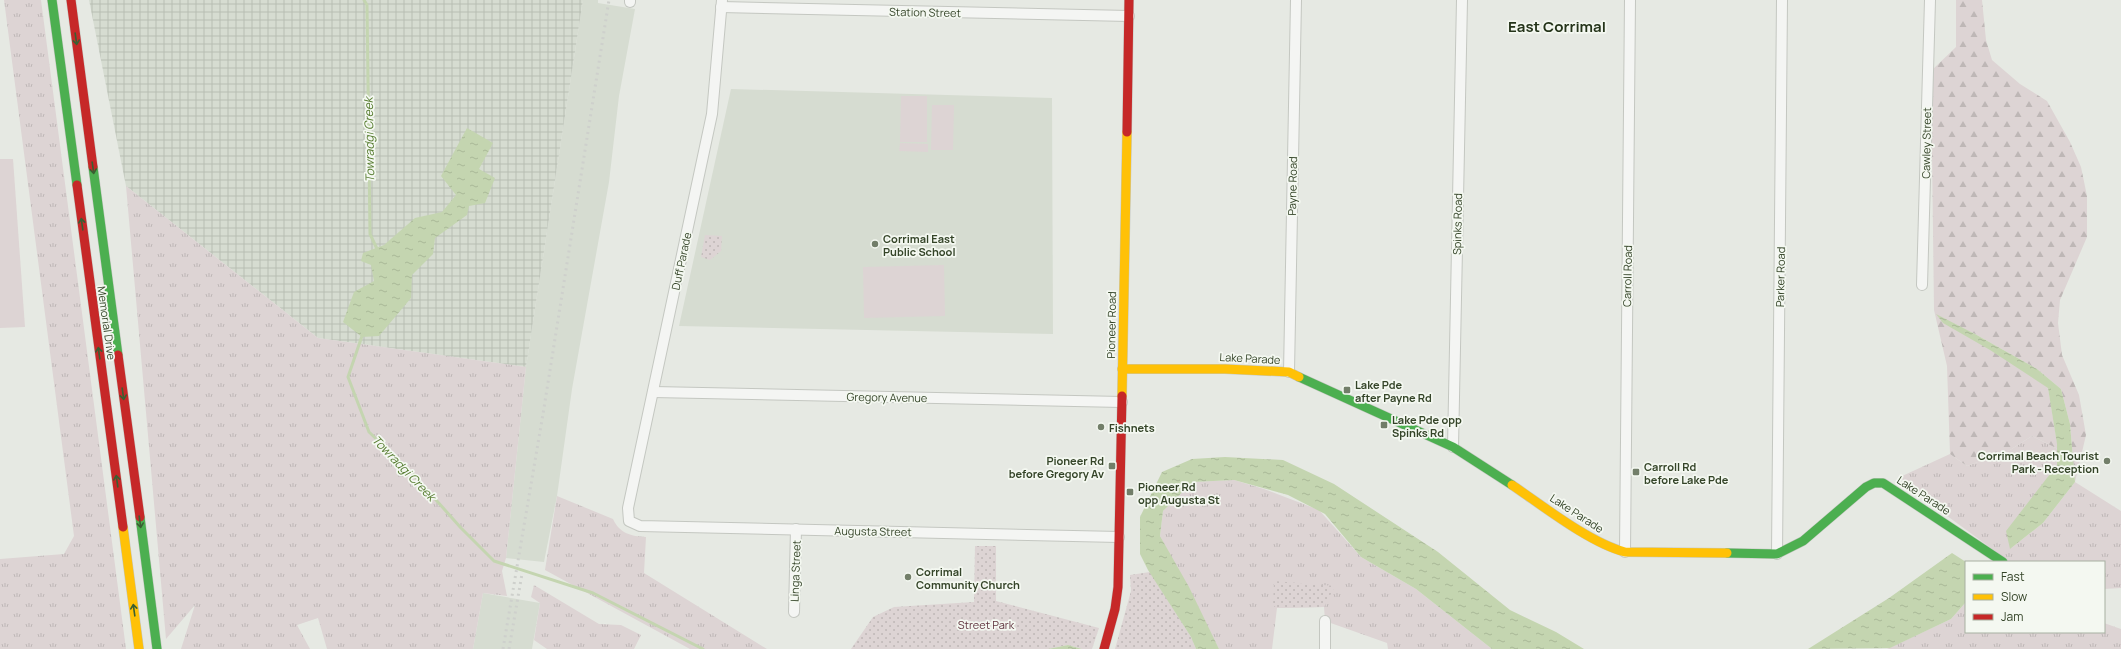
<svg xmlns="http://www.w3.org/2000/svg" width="2121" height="649" viewBox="0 0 2121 649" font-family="Manrope,sans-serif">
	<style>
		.built { fill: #d6dcd1 }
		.industrial { fill: url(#industrial-grid) }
		.grass { fill: url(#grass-tufts) }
		.forest { fill: url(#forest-firs) }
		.park { fill: url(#park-dots) }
		.pitch { fill: #ddd4d4 }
		.water { fill: url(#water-ripples) }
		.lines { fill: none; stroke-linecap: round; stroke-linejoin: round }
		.stream { stroke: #c4d5b0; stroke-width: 3 }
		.street-casing { stroke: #c4c7c1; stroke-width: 12 }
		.fast-casing { stroke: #c4c7c1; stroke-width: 10 }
		.slow-casing { stroke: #c4c7c1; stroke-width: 10 }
		.jam-casing { stroke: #c4c7c1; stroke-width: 10 }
		.street { stroke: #f4f5f3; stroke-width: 10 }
		.fast { stroke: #4caf50; stroke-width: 9 }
		.slow { stroke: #ffc107; stroke-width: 9 }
		.jam { stroke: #c62828; stroke-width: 9 }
		.rail { stroke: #ced0cc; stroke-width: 3; stroke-dasharray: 2 4; stroke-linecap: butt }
		.oneway { stroke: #3a5f32 }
		.poi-dot { fill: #727e69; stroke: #f4f8f1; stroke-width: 1.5 }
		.labels { text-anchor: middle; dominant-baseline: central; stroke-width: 3.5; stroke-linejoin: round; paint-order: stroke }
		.street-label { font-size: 11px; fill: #344428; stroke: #f4f8f1 }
		.poi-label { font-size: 11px; font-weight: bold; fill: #344428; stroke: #f4f8f1; text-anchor: start }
		.park-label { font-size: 11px; fill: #60343f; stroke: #f4f8f1 }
		.water-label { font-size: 12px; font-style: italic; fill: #557b2f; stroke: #f4f8f1 }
		.district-label { font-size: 15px; font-weight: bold; fill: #25341a; stroke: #f4f8f1 }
	</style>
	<defs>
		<pattern id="industrial-grid" width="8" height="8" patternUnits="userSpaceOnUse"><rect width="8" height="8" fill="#d6dcd1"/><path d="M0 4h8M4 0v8" fill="none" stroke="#b8beb3"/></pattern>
		<pattern id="grass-tufts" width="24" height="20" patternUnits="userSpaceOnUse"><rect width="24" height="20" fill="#ddd4d4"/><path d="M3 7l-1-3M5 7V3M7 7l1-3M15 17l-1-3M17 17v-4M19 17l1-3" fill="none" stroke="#beb7b6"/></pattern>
		<pattern id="forest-firs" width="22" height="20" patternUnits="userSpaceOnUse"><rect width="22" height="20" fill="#ddd4d4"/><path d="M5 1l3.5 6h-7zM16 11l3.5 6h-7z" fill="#beb7b6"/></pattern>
		<pattern id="park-dots" width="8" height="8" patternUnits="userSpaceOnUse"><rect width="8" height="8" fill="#ddd4d4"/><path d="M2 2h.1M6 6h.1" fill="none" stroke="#beb7b6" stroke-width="1.8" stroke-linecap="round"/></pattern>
		<pattern id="water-ripples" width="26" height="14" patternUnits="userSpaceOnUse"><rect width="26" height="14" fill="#c4d5b0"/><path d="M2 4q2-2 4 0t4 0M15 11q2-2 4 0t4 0" fill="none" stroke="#a9b897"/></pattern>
	</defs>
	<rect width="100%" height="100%" fill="#e6e9e3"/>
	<g class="built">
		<polygon points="583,0 598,0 598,3 635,9 619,96 609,182 572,389 557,496 544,562 506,558 526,367"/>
		<polygon points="731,89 1052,98 1053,334 679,326"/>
		<polygon points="483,593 540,603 532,649 473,649"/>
	</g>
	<polygon class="industrial" points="89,0 583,0 526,367 318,338 126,186"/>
	<g class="grass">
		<polygon points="4,0 41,0 126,649 0,649 0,559 64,554 74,536"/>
		<polygon points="126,186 318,338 526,367 506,558 502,571 507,596 483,593 473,649 327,649 318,618 297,625 310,649 181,649 195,605 166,639"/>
		<polygon points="2032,436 2058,449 2057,465 2010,549 2043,523 2075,482 2121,511 2121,588 2104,589 2104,562 2010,562 1920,496 1900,477 1950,454 1967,466 2010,450"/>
		<polygon points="1234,480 1264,489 1319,510 1361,557 1416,589 1492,649 1388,649 1387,643 1325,621 1324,607 1277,608 1272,649 1219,649 1160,536 1163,511 1193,482"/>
		<path d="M 557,496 L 613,519 C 620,534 631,536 646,537 L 644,573 L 767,649 L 690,649 L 545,570 Z"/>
		<polygon points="534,585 599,624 621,625 641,635 634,649 547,649 534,640 540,603 531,597"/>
		<polygon points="1966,602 1966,632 2104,632 2104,623 2121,629 2121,649 1887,649 1951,619"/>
	</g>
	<polygon class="forest" points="1956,0 1982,0 1986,40 1992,60 2020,84 2047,101 2070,142 2081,167 2087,196 2087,237 2060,300 2058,323 2062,355 2079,395 2086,435 2075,482 2070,424 2061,389 2037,369 1975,334 1940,317 2048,387 2058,449 2032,436 2010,450 1967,466 1950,454 1947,366 1934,310 1931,71 1956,47"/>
	<g class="park">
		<polygon points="705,235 722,236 721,251 710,260 701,257"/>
		<polygon points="975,546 996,546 996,601 1099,628 1092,649 1082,649 1068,645 1048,649 851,649 873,617 894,607 974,602"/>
		<polygon points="1150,572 1191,637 1196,649 1115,649 1131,591 1130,575"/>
		<polygon points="1274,581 1335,586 1324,607 1277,608 1273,605"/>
	</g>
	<g class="pitch">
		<polygon points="901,96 927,96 927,142 900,142"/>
		<polygon points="932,105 954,105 953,150 931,150"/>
		<polygon points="900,143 928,144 928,152 899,151"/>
		<polygon points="0,159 13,159 25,327 0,328"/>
		<polygon points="944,265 945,316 864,318 863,267"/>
	</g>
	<g class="water">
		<polygon points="467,128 493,143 479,169 495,178 485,203 469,206 467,215 435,238 433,254 412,275 411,298 379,336 362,337 343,322 354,292 374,281 371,265 361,261 363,253 384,245 415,218 442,212 456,195 441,176"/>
		<polygon points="1936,314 1975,334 2037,369 2061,389 2070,424 2075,482 2043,523 2010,549 2006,531 2057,465 2057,444 2048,388 1990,350 1943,323"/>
		<polygon points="1225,457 1283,460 1334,484 1438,552 1510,610 1556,632 1584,649 1492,649 1416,589 1361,557 1325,514 1288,495 1234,480 1193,482 1163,511 1160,536 1189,587 1219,649 1196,649 1191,637 1148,570 1140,554 1140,517 1162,472 1192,459"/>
		<polygon points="1952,553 1966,562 1966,602 1951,619 1890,648 1808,649 1889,598"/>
		<polygon points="1068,645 1082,649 1048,649"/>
	</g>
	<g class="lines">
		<g class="stream">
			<polyline points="364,0 367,5 370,234 378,251"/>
			<polyline points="363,333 348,377 369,432 412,473 461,528 494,561 593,593 703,649"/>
		</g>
		<defs>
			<g id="street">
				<polyline points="722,0 712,114 628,508 629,521 640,526 1119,537"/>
				<polyline points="630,2 630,0"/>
				<polyline points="721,7 1129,16"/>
				<polyline points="1922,285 1930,0"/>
				<polyline points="1289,372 1296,0"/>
				<polyline points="653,392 1122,402"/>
				<polyline points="1453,447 1462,0"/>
				<polyline points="1625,552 1630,0"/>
				<polyline points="1777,554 1782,0"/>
				<polyline points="794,612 796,529"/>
				<polyline points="1325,649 1325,621"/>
			</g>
			<g id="fast">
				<polyline points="52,0 77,185"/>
				<polyline points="93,167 118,355"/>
				<polyline points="1299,377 1453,447 1512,485"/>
				<polyline points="140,517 157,649"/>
				<polyline points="1727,553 1777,554 1803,541 1866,487 1874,483 1883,483 2003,562"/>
			</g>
			<g id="slow">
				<polyline points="1122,369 1225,369 1289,372 1299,377"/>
				<polyline points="1122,396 1127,132"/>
				<path d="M 1512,485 C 1543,506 1590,543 1625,552 L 1727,553"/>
				<polyline points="123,527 139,649"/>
			</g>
			<g id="jam">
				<polyline points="71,0 93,167"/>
				<polyline points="1127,132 1129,0"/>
				<polyline points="77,185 123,527"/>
				<polyline points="118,355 140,517"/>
				<polyline points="1104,649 1115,609 1118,587 1122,396"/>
			</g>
		</defs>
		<use href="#street" class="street-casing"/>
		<use href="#fast" class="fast-casing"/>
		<use href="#slow" class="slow-casing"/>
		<use href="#jam" class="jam-casing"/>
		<use href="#street" class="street"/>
		<use href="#fast" class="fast"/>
		<use href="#slow" class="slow"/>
		<use href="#jam" class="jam"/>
		<g class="rail">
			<polyline points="503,649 543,414 609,0"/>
			<polyline points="509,649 522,574"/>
		</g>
	</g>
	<defs><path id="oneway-shaft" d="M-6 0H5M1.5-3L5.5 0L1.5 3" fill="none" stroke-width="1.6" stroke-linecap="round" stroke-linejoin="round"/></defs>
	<g class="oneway">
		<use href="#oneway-shaft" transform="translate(76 39) rotate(82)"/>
		<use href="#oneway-shaft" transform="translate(93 168) rotate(82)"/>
		<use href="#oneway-shaft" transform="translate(82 224) rotate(-98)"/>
		<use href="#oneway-shaft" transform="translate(99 353) rotate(-98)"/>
		<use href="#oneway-shaft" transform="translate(123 394) rotate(82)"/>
		<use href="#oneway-shaft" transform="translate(117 481) rotate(-98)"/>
		<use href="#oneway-shaft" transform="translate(140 522) rotate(82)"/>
		<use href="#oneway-shaft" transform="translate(134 610) rotate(-98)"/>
	</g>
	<g class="poi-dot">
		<circle cx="875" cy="244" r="4"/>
		<rect x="1343" y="386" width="8" height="8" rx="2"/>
		<rect x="1380" y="421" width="8" height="8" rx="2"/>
		<circle cx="1101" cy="427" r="4"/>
		<circle cx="2107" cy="461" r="4"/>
		<rect x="1108" y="462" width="8" height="8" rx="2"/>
		<rect x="1632" y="468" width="8" height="8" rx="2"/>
		<rect x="1126" y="488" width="8" height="8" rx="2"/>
		<circle cx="908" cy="577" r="4"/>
	</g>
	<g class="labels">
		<g class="street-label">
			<text transform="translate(925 12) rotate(1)">Station Street</text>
			<text transform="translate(1926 143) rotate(-89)">Cawley Street</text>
			<text transform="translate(1292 186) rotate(-89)">Payne Road</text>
			<text transform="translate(1457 224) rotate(-89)">Spinks Road</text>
			<text transform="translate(681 261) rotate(-78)">Duff Parade</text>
			<text transform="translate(1627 276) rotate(-89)">Carroll Road</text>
			<text transform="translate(1780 277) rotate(-89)">Parker Road</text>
			<text transform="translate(107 323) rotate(82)">Memorial Drive</text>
			<text transform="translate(1111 325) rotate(-89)">Pioneer Road</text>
			<text transform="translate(1250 358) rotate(3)">Lake Parade</text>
			<text transform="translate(887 397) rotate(1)">Gregory Avenue</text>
			<text transform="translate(1924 495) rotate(33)">Lake Parade</text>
			<text transform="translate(1577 513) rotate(33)">Lake Parade</text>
			<text transform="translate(873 531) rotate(1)">Augusta Street</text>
			<text transform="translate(795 571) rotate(-88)">Linga Street</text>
		</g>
		<g class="poi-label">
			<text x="883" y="238">Corrimal East<tspan x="883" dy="13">Public School</tspan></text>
			<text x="1355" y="384">Lake Pde<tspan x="1355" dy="13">after Payne Rd</tspan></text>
			<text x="1392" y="419">Lake Pde opp<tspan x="1392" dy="13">Spinks Rd</tspan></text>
			<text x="1109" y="427">Fishnets</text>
			<text x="2099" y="455" text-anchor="end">Corrimal Beach Tourist<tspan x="2099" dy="13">Park - Reception</tspan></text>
			<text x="1104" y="460" text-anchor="end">Pioneer Rd<tspan x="1104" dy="13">before Gregory Av</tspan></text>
			<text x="1644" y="466">Carroll Rd<tspan x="1644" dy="13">before Lake Pde</tspan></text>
			<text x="1138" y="486">Pioneer Rd<tspan x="1138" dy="13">opp Augusta St</tspan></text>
			<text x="916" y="571">Corrimal<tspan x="916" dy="13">Community Church</tspan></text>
		</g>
		<g class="park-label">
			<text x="986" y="624">Street Park</text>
		</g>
		<g class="water-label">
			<text transform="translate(369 140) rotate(-91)">Towradgi Creek</text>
			<text transform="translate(404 468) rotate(46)">Towradgi Creek</text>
		</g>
		<g class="district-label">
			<text x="1557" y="26">East Corrimal</text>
		</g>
	</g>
	<rect x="1965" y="561" width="140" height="72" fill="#f4f8f1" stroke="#a7b0a1"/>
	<rect x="1973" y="574" width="20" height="6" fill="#4caf50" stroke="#a7b0a1"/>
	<text x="2001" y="581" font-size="12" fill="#344428">Fast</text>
	<rect x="1973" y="594" width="20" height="6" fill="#ffc107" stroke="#a7b0a1"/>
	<text x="2001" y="601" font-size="12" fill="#344428">Slow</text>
	<rect x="1973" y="614" width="20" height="6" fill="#c62828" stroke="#a7b0a1"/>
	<text x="2001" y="621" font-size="12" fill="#344428">Jam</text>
</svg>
